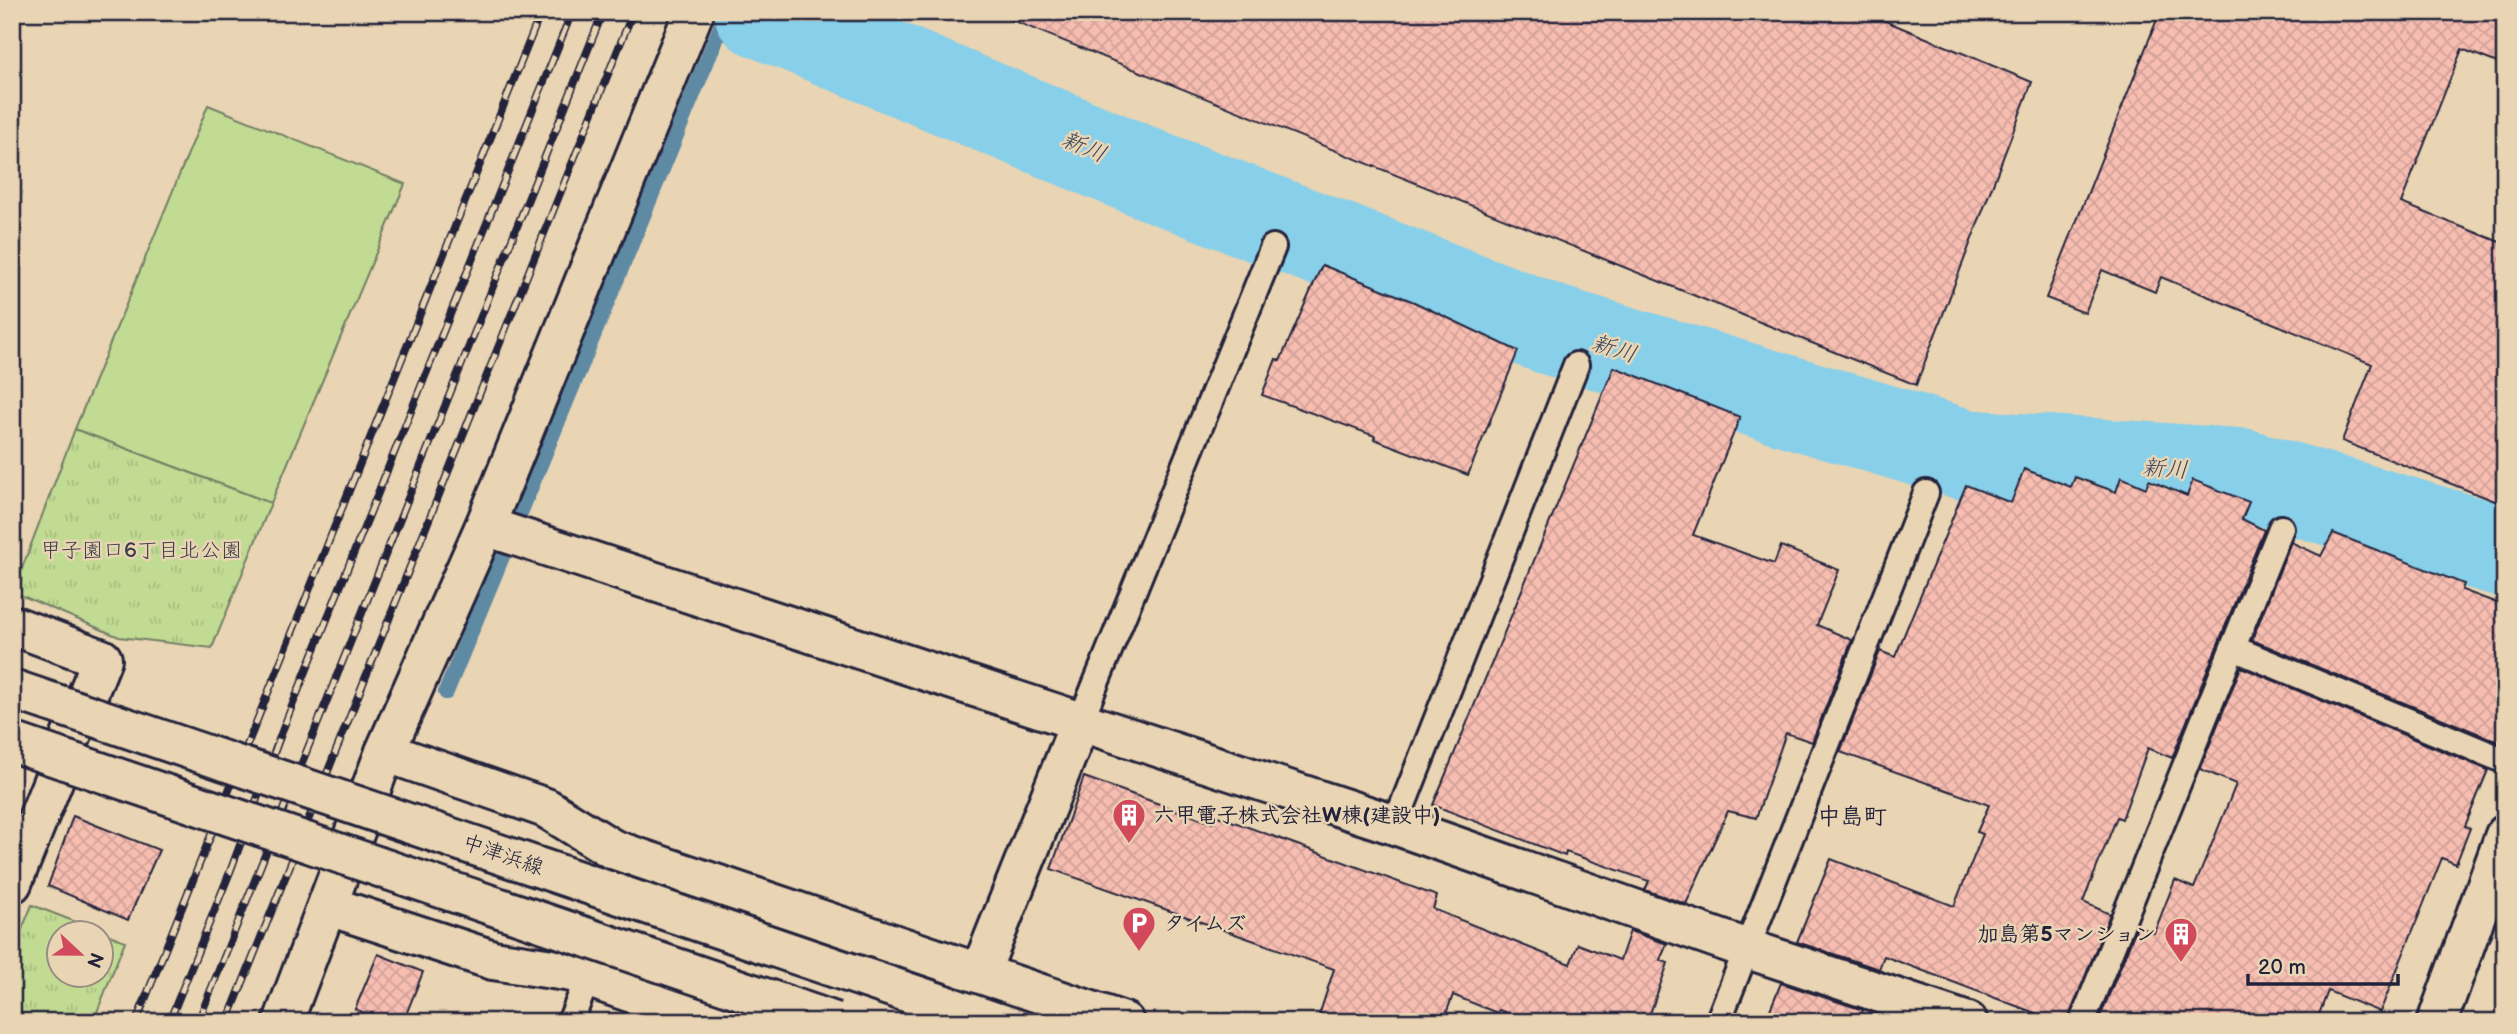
<svg xmlns="http://www.w3.org/2000/svg" width="2517" height="1034" viewBox="0 0 2517 1034" font-family="'Balsamiq Sans','Klee One',sans-serif">
	<style>
		.grass { fill: url(#grass-tufts); stroke: #727e66; stroke-width: 2; fill-rule: evenodd }
		.pitch { fill: #c1db92; stroke: #727e66; stroke-width: 2 }
		.lines { fill: none; stroke-linecap: round; stroke-linejoin: round }
		.stream { stroke: #5f8aa4; stroke-width: 16 }
		.river { stroke: #88cfea; stroke-width: 91 }
		.building { fill: url(#building-cross-hatch); stroke: #22223b; stroke-width: 2 }
		.service-casing { stroke: #22223b; stroke-width: 30 }
		.minor-casing { stroke: #22223b; stroke-width: 44 }
		.tertiary-casing { stroke: #22223b; stroke-width: 44 }
		.service { stroke: #e9d4b3; stroke-width: 24 }
		.minor { stroke: #e9d4b3; stroke-width: 38 }
		.tertiary { stroke: #e9d4b3; stroke-width: 38 }
		.rail-casing { stroke: #22223b; stroke-width: 8 }
		.rail { stroke: #e9d4b3; stroke-width: 5; stroke-dasharray: 16; stroke-linecap: butt }
		.tertiary-bridge-casing { stroke: #22223b; stroke-width: 44; stroke-linecap: butt }
		.tertiary-bridge { stroke: #e9d4b3; stroke-width: 38 }
		.labels { text-anchor: middle; dominant-baseline: central; stroke-width: 5; stroke-linejoin: round; paint-order: stroke }
		.park-label { font-size: 21px; fill: #3a3e48; stroke: #e9d4b3 }
		.poi-label { font-size: 21px; font-weight: bold; fill: #22223b; stroke: #e9d4b3; text-anchor: start }
		.street-label { font-size: 21px; fill: #22223b; stroke: #e9d4b3 }
		.water-label { font-size: 23px; font-style: italic; fill: #36455e; stroke: #e9d4b3 }
		.neighbourhood-label { font-size: 23px; font-weight: bold; fill: #22223b; stroke: #e9d4b3 }
	</style>
	<defs>
		<pattern id="grass-tufts" width="24" height="20" patternUnits="userSpaceOnUse" patternTransform="scale(1.75)"><rect width="24" height="20" fill="#c1db92"/><path d="M3 7l-1-3M5 7V3M7 7l1-3M15 17l-1-3M17 17v-4M19 17l1-3" fill="none" stroke="#a6bc7f"/></pattern>
		<pattern id="building-cross-hatch" width="8" height="8" patternUnits="userSpaceOnUse" patternTransform="scale(1.75)"><rect width="8" height="8" fill="#f7bdb1"/><path d="M0 0l8 8M0 8l8-8" fill="none" stroke="#d3a299"/></pattern>
	</defs>
	<rect width="100%" height="100%" fill="#e9d4b3"/>
	<filter id="ink" filterUnits="userSpaceOnUse"><feTurbulence type="fractalNoise" baseFrequency=".0143" numOctaves="2"/><feDisplacementMap in="SourceGraphic" scale="14" xChannelSelector="R" yChannelSelector="G"/><feConvolveMatrix kernelMatrix="1 2 1 2 8 2 1 2 1" color-interpolation-filters="sRGB"/></filter>
	<g filter="url(#ink)">
		<g class="grass">
			<polygon points="75,429 271,503 212,648 119,637 13,592"/>
			<path d="M 32,905 L 125,941 L 93,1022 L 12,1022 L 12,953 ZM 60,932 L 102,932 L 102,974 L 60,974 Z"/>
		</g>
		<polygon class="pitch" points="208,105 405,184 271,503 75,429"/>
		<g class="lines">
			<polyline class="stream" points="446,692 727,12"/>
			<polyline class="river" points="760,12 1137,169 1549,329 1967,455 2243,474 2505,552"/>
		</g>
		<g class="building">
			<polygon points="992,12 1864,12 2032,82 1916,385"/>
			<polygon points="2160,12 2505,12 2505,66 2462,49 2401,203 2505,244 2505,505 2342,441 2372,364 2161,277 2155,292 2102,270 2085,313 2046,298"/>
			<polygon points="1322,265 1414,302 1518,351 1468,475 1374,439 1375,436 1262,395 1276,359 1280,361"/>
			<polygon points="1614,367 1740,417 1693,535 1774,564 1781,546 1839,570 1817,625 1852,640 1812,742 1786,733 1756,818 1728,811 1686,904 1645,890 1649,881 1566,852 1565,856 1433,805"/>
			<polygon points="2024,469 2071,487 2075,477 2116,492 2121,477 2146,488 2149,480 2187,496 2193,480 2249,502 2242,519 2264,530 2172,758 2148,748 2122,819 2117,817 2083,902 2110,914 2067,1022 2059,1022 1884,956 1879,969 1797,942 1831,859 1954,906 1983,834 1977,832 1989,805 1840,752 1880,651 1895,657 1966,485 2011,503"/>
			<polygon points="2333,533 2464,584 2462,590 2505,606 2505,727 2499,742 2252,640 2291,542 2321,556"/>
			<polygon points="2241,667 2488,770 2465,826 2470,828 2456,864 2442,858 2380,1012 2328,991 2316,1022 2098,1022 2137,926 2154,933 2175,880 2194,888 2236,784 2200,769"/>
			<polygon points="1084,777 1212,823 1215,815 1437,896 1433,909 1570,964 1578,944 1620,960 1630,931 1667,944 1660,960 1668,963 1647,1022 1533,1022 1499,1010 1497,1013 1453,995 1443,1022 1317,1022 1334,969 1051,869"/>
			<polygon points="73,816 159,850 128,920 48,886"/>
			<polygon points="378,954 423,972 403,1022 385,1022 355,1009"/>
			<polygon points="1781,983 1863,1010 1859,1022 1765,1022"/>
		</g>
		<g class="lines">
			<defs>
				<g id="service">
					<polyline points="2233,648 2505,761"/>
					<polyline points="1081,720 1273,247"/>
					<polyline points="1395,825 1576,365"/>
					<polyline points="570,1022 588,978"/>
					<polyline points="1718,1022 1926,493"/>
					<polyline points="2082,1022 2281,528"/>
				</g>
				<g id="minor">
					<polyline points="485,526 1395,825 1748,949 1968,1022"/>
					<polyline points="12,625 102,659 12,883"/>
					<polyline points="385,752 546,808 612,849 1124,1022"/>
					<polyline points="329,906 493,960 572,972 715,1022"/>
					<polyline points="970,998 1081,720"/>
					<polyline points="283,1022 385,752 485,526 694,12"/>
				</g>
				<polyline id="tertiary" points="2437,1022 2505,835"/>
			</defs>
			<use href="#service" class="service-casing"/>
			<use href="#minor" class="minor-casing"/>
			<use href="#tertiary" class="tertiary-casing"/>
			<use href="#service" class="service"/>
			<use href="#minor" class="minor"/>
			<use href="#tertiary" class="tertiary"/>
			<defs>
				<g id="rail">
					<polyline points="136,1022 541,12"/>
					<polyline points="169,1022 230,872 284,726 572,12"/>
					<polyline points="198,1022 603,12"/>
					<polyline points="227,1022 633,12"/>
				</g>
			</defs>
			<use href="#rail" class="rail-casing"/>
			<use href="#rail" class="rail"/>
			<defs>
				<g id="tertiary-bridge">
					<polyline points="12,689 995,1022"/>
					<polyline points="12,742 835,1022"/>
				</g>
			</defs>
			<use href="#tertiary-bridge" class="tertiary-bridge-casing"/>
			<use href="#tertiary-bridge" class="tertiary-bridge"/>
		</g>
	</g>
	<defs>
		<symbol id="building-pin" viewBox="-11 -11 22 30"><path d="M0 17L-7.5 6A9.5 9.5 0 1 1 7.5 6Z" fill="#d1495b" stroke="#e9d4b3"/><path d="M-4-6H4V6H1V3H-1V6H-4ZM-2.5-4.3h1.7v1.8h-1.7ZM.8-4.3h1.7v1.8H.8ZM-2.5-1h1.7V.8h-1.7ZM.8-1h1.7V.8H.8Z" fill="#fff"/></symbol>
		<symbol id="parking-pin" viewBox="-11 -11 22 30"><path d="M0 17L-7.5 6A9.5 9.5 0 1 1 7.5 6Z" fill="#d1495b" stroke="#e9d4b3"/><path d="M-3.5-5.5H1a3.5 3.5 0 0 1 0 7H-1V5.5H-3.5ZM-1-3.4V-.6H.8a1.4 1.4 0 0 0 0-2.8Z" fill="#fff"/></symbol>
	</defs>
	<g fill-rule="evenodd">
		<use href="#building-pin" x="1110" y="796" width="38" height="52"/>
		<use href="#parking-pin" x="1120" y="904" width="38" height="52"/>
		<use href="#building-pin" x="2162" y="915" width="38" height="52"/>
	</g>
	<g class="labels">
		<g class="park-label">
			<text x="141" y="550">甲子園口6丁目北公園</text>
		</g>
		<g class="poi-label">
			<text x="1154" y="815">六甲電子株式会社W棟(建設中)</text>
			<text x="1164" y="923">タイムズ</text>
			<text x="2156" y="934" text-anchor="end">加島第5マンション</text>
		</g>
		<g class="street-label">
			<text transform="translate(503 855) rotate(19)">中津浜線</text>
		</g>
		<g class="water-label">
			<text transform="translate(1084 147) rotate(23)">新川</text>
			<text transform="translate(1614 349) rotate(17)">新川</text>
			<text transform="translate(2165 469) rotate(4)">新川</text>
		</g>
		<g class="neighbourhood-label">
			<text x="1852" y="817">中島町</text>
		</g>
	</g>
	<rect width="2517" height="1034" fill="none" stroke="#e9d4b3" stroke-width="42"/>
	<rect x="21" y="21" width="2475" height="992" fill="none" stroke="#22223b" stroke-width="2.5" filter="url(#ink)"/>
	<g transform="translate(80 954) rotate(112)"><circle r="33" fill="#e9d4b3" stroke="#998d83" stroke-width="2"/>
	<path d="M0-5L12 26L0 18L-12 26Z" fill="#d1495b"/>
	<text y="-10" font-size="19" font-weight="bold" text-anchor="middle" fill="#22223b">N</text>
	</g>
	<path d="M2248 974v10h150v-10" fill="none" stroke="#22223b" stroke-width="3.5"/>
	<text x="2258" y="974" font-size="21" fill="#22223b" stroke="#e9d4b3" stroke-width="5" paint-order="stroke">20 m</text>
</svg>
